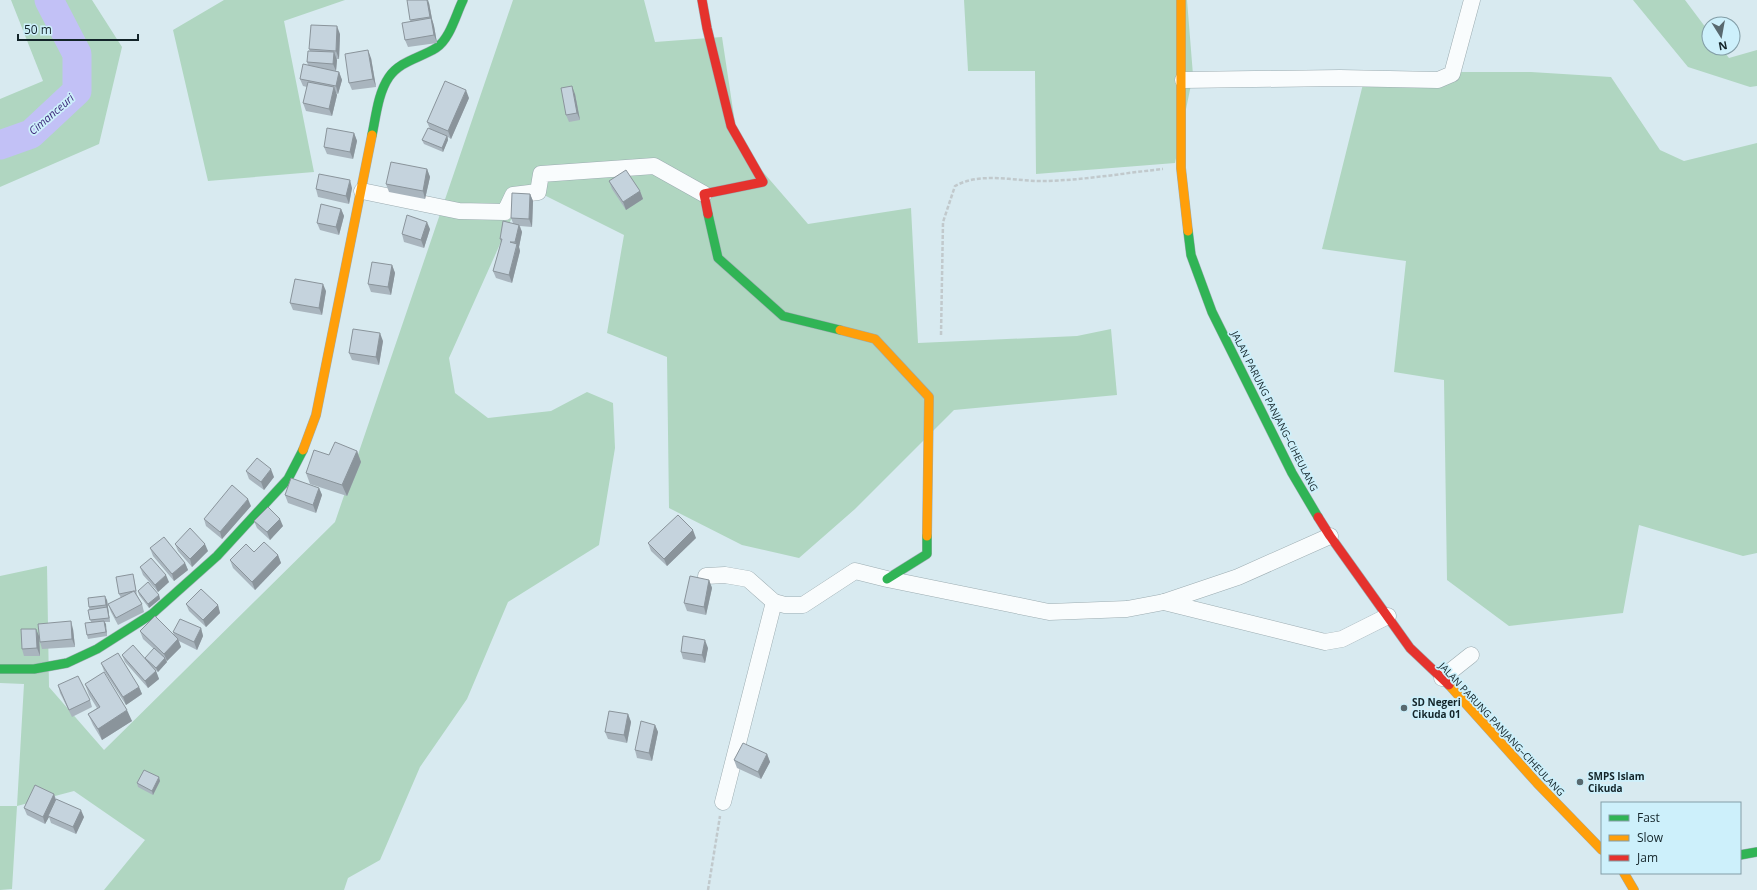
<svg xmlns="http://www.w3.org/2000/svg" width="1757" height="890" viewBox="0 0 1757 890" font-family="'Open Sans',sans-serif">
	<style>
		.green { fill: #b0d6c1 }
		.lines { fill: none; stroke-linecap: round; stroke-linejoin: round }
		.river { stroke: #c2c1f6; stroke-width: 29 }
		.street-casing { stroke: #9cacb1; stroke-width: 17 }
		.fast-casing { stroke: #9cacb1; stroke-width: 10 }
		.slow-casing { stroke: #9cacb1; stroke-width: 10 }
		.jam-casing { stroke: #9cacb1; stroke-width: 10 }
		.path { stroke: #c1c9cc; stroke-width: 2.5; stroke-dasharray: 4 2; stroke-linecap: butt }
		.street { stroke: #f9fcfd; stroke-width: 16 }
		.fast { stroke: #30b455; stroke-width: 9 }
		.slow { stroke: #ff9f0a; stroke-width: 9 }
		.jam { stroke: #e5322d; stroke-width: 9 }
		.wall { fill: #a9b5be }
		.shaded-wall { fill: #8a949b }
		.building { fill: #c5d3dd; stroke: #8a949b }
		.poi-dot { fill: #58696f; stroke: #cdf0fb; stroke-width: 1.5 }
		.labels { text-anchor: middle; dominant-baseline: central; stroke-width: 3.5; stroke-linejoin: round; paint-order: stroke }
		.street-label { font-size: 10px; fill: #132429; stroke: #cdf0fb }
		.poi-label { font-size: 10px; font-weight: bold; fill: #132429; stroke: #cdf0fb; text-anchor: start }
		.water-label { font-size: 11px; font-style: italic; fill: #3b2678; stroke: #cdf0fb }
	</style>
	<rect width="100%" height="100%" fill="#d8eaf0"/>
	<g class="green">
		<polygon points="11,0 92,0 122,47 99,144 0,187 0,99 43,81"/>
		<polygon points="224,0 345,0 284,21 314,172 208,181 173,30"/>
		<polygon points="513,0 644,0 655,42 722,37 738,143 808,224 911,208 918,343 1077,336 1111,329 1117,395 954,410 855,509 799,558 742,545 669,508 667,357 607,333 624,235 526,186 449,358 455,393 488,418 551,411 587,392 613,403 615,448 599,545 508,602 467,699 420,767 380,860 348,878 344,890 104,890 145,840 74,791 17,806 12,889 0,890 0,806 17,806 24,684 0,683 0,576 47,566 49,687 104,750 335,522"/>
		<polygon points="964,0 1187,0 1193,75 1175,163 1036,174 1035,71 968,71"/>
		<polygon points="1633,0 1685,0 1709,32 1709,48 1721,48 1729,58 1757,50 1757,86 1750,87 1688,67"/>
		<polygon points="1366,72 1531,72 1611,77 1660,150 1684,161 1757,143 1757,553 1743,556 1639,525 1623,613 1509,626 1447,580 1444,380 1394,372 1406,261 1322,249"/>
	</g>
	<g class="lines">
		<polyline class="river" points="0,145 31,134 77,91 77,54 49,0"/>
		<defs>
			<g id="street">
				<polyline points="1183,80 1340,78 1438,80 1452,74 1472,0"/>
				<polyline points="362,191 459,211 505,212 513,195 538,192 541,174 654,166 704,194"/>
				<polyline points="706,576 725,575 748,579 774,602 785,605 803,605 855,571 887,579 1049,612 1127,609 1164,602 1238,577 1330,536"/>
				<polyline points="1164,602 1325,642 1342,639 1388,616"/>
				<polyline points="1442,678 1471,655"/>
				<polyline points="723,802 774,602"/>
			</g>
			<g id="fast">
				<path d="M 372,135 C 376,116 378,93 389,77 C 400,61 420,58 436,48 C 450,39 456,14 463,0"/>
				<polyline points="708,214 718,258 783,316 840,330"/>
				<polyline points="1188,231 1191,255 1212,312 1292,473 1318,517"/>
				<polyline points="887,579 927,554 927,536"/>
				<polyline points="0,669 34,669 67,663 97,649 152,614 217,556 288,479 303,450"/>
				<polyline points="1740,855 1757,852"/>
			</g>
			<g id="slow">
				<polyline points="1181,0 1181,168 1188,231"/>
				<polyline points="840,330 875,339 929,397 927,536"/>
				<polyline points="303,450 316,415 372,135"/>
				<polyline points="1449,685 1537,783 1602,850"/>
				<polyline points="1624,873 1634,890"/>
			</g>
			<g id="jam">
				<polyline points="702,0 707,28 731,126 763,182 704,194 708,214"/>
				<polyline points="1318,517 1330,536 1410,648 1449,685"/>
			</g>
		</defs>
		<use href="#street" class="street-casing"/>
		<use href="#fast" class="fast-casing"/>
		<use href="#slow" class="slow-casing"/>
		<use href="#jam" class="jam-casing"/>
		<g class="path">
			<path d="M 941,335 L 943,222 L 955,186 C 982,171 1017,182 1046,181 C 1085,180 1124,173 1163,169"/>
			<polyline points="708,890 720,816"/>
		</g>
		<use href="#street" class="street"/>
		<use href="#fast" class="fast"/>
		<use href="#slow" class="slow"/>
		<use href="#jam" class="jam"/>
	</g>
	<g class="wall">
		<polygon points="429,3 432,19 434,26 437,43 408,47 405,40 411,21 410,20"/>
		<polygon points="340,34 339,59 336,59 337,60 336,71 339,72 342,80 338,94 336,93 337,95 332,116 306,111 303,103 307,87 303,86 300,79 308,65 307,62 310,51 309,49"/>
		<polygon points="371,58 376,87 352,90 349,83"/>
		<polygon points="575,94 580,120 569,122 566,115"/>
		<polygon points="469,98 451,139 448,137 448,140 443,152 424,144 422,140 430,129 427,122"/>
		<polygon points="354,133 357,141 353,159 327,154 324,147"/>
		<polygon points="427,169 430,177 425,199 389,192 386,184"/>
		<polygon points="609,181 640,191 643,199 626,210 612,189"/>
		<polygon points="352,188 349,204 318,197 316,189"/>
		<polygon points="530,194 533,201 532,227 520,226 522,232 519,247 520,251 512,283 496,278 493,271 501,242 500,239 513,223 511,218"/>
		<polygon points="341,209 344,216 339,235 320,230 317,223"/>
		<polygon points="430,229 424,248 404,242 402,234"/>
		<polygon points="392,265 395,273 391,295 371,292 368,284"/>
		<polygon points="326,291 322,315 293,310 290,303"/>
		<polygon points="383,341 379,365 352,360 349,353"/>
		<polygon points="357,451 361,462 347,496 310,484 306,473 329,455"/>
		<polygon points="246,471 274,477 264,490 249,479"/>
		<polygon points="319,488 322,495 316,513 288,503 285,495"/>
		<polygon points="251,506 222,539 206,526 204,519"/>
		<polygon points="254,521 283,526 270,540 257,528"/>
		<polygon points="696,538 667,566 651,551 648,543"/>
		<polygon points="175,544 208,551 192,567 178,551"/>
		<polygon points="150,548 185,563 188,570 174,581 153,556"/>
		<polygon points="254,552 278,555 281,563 255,590 233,568 230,560"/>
		<polygon points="140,567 169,582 158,592 143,575"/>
		<polygon points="134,578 137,595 142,604 144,612 118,625 111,612 108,604 121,598 119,594"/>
		<polygon points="709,580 712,588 706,615 687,611 684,603"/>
		<polygon points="138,591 159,595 160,599 149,608 139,595"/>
		<polygon points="107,600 110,622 105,622 107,636 88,639 87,635 91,622 89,607"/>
		<polygon points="186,604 218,605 220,613 206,627 189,611"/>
		<polygon points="201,628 203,636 197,650 179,641 181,647 167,661 166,660 167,662 158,672 150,665 156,671 159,679 148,688 125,662 122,655 146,660 145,658 154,649 143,639 140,631 174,635 173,632"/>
		<polygon points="36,629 39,636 40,656 24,656 22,649"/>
		<polygon points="73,629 75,647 42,649 40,642"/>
		<polygon points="708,648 705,663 683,659 681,652"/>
		<polygon points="101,663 139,687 142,694 126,705 104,671"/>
		<polygon points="85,684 132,721 102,740 93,725 88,714 97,708 89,695"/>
		<polygon points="58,685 90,700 92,707 72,717 60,693"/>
		<polygon points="628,714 631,722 627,743 608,739 605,732"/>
		<polygon points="655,725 658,732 652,761 637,758 635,750"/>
		<polygon points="767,754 770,762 761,779 737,768 734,760"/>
		<polygon points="160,781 153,795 138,787 137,783"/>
		<polygon points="54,794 56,799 84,817 76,834 51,823 49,817 45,824 27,815 24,808"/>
	</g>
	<g class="shaded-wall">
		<polygon points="427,0 428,0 429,3 432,19 434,26 437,43 434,35 432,24 430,17"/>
		<polygon points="337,26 340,34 339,59 336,51"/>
		<polygon points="368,50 371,58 376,87 373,79"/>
		<polygon points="334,52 337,60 336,71 333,64"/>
		<polygon points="339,72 342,80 338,94 336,86"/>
		<polygon points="572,86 575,94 580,120 577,113"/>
		<polygon points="334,87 337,95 332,116 329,109"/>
		<polygon points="466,90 469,98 451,139 448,131"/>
		<polygon points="354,133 357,141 353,159 350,152"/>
		<polygon points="447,136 448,140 443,152 442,148"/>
		<polygon points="427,169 430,177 425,199 423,191"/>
		<polygon points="350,180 352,188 349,204 346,196"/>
		<polygon points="640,191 643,199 626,210 623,202"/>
		<polygon points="530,194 533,201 532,227 529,219"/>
		<polygon points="341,209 344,216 339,235 336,227"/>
		<polygon points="427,222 430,229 424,248 421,240"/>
		<polygon points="519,225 522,232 519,247 520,251 512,283 509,275 517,246 515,242"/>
		<polygon points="392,265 395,273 391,295 388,287"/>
		<polygon points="323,284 326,291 322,315 319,308"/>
		<polygon points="380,333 383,341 379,365 376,357"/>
		<polygon points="357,451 361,462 347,496 342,485"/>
		<polygon points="271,469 274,477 264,490 261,482"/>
		<polygon points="319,488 322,495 316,513 313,505"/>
		<polygon points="248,499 251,506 222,539 220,532"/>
		<polygon points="280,519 283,526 270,540 267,532"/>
		<polygon points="693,530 696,538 667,566 664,559"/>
		<polygon points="205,544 208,551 192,567 190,559"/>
		<polygon points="278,555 281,563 255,590 252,582"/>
		<polygon points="185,563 188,570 174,581 172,574"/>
		<polygon points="166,575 169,582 158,592 155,585"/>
		<polygon points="709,580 712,588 706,615 704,607"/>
		<polygon points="159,595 160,599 149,608 148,604"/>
		<polygon points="105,596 107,600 110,622 106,605"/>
		<polygon points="218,605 220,613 206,627 203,620"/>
		<polygon points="71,621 73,629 75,647 72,639"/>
		<polygon points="104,621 106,624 107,636 106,632"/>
		<polygon points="201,628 203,636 197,650 194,642"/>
		<polygon points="36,629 39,636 40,656 37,648"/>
		<polygon points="178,639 181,647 167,661 164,654"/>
		<polygon points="705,640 708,648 705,663 702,655"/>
		<polygon points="165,658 167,662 158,672 156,668"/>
		<polygon points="156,671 159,679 148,688 145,681"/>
		<polygon points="139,687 142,694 126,705 123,697"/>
		<polygon points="127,710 132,721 102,740 98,729"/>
		<polygon points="628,714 631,722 627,743 624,735"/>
		<polygon points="655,725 658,732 652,761 649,753"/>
		<polygon points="767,754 770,762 761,779 758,772"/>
		<polygon points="159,777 160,781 153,795 152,791"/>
		<polygon points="54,794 56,802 48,816 49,817 45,824 43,817"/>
		<polygon points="81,810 84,817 76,834 73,827"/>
	</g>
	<g class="building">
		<polygon points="407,0 427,0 430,17 410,20"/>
		<polygon points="431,18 434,35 405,40 402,23"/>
		<polygon points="311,25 337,26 336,51 309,49"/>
		<polygon points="368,50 373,79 349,83 345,54"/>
		<polygon points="308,51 334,52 333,64 307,62"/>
		<polygon points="303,64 339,72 336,86 300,79"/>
		<polygon points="445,81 466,90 448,131 427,122"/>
		<polygon points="308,82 334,87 329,109 303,103"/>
		<polygon points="572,86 577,113 566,115 561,88"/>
		<polygon points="327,128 354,133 350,152 324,147"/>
		<polygon points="428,128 447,136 442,148 422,140"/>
		<polygon points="391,162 427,169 423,191 386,184"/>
		<polygon points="626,170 640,191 623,202 609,181"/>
		<polygon points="319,174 350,180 346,196 316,189"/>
		<polygon points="512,193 530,194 529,219 511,218"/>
		<polygon points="321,204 341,209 336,227 317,223"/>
		<polygon points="407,215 427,222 421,240 402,234"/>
		<polygon points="503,221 519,225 515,242 510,242 517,244 509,275 493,271 502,239 500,239"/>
		<polygon points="372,262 392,265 388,287 368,284"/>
		<polygon points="295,279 323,284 319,308 290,303"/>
		<polygon points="353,329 380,333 376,357 349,353"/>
		<polygon points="335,442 357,451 342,485 306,473 314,450 329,455"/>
		<polygon points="257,458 271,469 261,482 246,471"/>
		<polygon points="291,478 319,488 313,505 285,495"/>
		<polygon points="232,485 248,499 220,532 204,519"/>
		<polygon points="268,507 280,519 267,532 254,521"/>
		<polygon points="678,515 693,530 664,559 648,543"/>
		<polygon points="190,528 205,544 190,559 175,544"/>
		<polygon points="164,537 185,563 172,574 150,548"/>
		<polygon points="264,542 278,555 252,582 230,560 246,544 254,552"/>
		<polygon points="151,558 166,575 155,585 140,567"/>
		<polygon points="133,574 136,591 134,591 119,594 116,577"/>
		<polygon points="690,576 709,580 704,607 684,603"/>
		<polygon points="148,582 159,595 148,604 138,591"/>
		<polygon points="201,589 218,605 203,620 186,604"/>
		<polygon points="134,591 142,604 116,618 108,604"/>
		<polygon points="105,596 106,605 89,607 88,598"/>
		<polygon points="107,607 109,618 90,620 88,610"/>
		<polygon points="155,616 178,639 164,654 140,631"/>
		<polygon points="180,619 201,628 194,642 173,632"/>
		<polygon points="71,621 72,639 40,642 38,624"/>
		<polygon points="104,621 106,632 87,635 85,623"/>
		<polygon points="21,629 36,629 37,648 22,649"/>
		<polygon points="683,636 705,640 702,655 681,652"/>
		<polygon points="133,645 156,671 145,681 122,655"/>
		<polygon points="154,648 165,658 156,668 145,658"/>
		<polygon points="118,653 139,687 123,697 101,663"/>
		<polygon points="104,672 127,710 98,729 88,714 100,707 85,684"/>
		<polygon points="78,676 90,700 69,710 58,685"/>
		<polygon points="609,711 628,714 624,735 605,732"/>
		<polygon points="641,721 655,725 649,753 635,750"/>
		<polygon points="743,743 767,754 758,772 734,760"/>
		<polygon points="144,770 159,777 152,791 137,783"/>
		<polygon points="35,785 54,794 43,817 24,808"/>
		<polygon points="56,799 81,810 73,827 48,816"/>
	</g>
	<g class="poi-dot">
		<circle cx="1404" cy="708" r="4"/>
		<circle cx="1580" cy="782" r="4"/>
	</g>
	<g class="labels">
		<g class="street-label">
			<text transform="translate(1275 411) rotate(63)">JALAN PARUNG PANJANG–CIHEULANG</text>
			<text transform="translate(1502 729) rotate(47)">JALAN PARUNG PANJANG–CIHEULANG</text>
		</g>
		<g class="poi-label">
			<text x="1412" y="702">SD Negeri<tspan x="1412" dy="12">Cikuda 01</tspan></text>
			<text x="1588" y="776">SMPS Islam<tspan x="1588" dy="12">Cikuda</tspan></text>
		</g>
		<g class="water-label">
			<text transform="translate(51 114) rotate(-41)">Cimanceuri</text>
		</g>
	</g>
	<rect x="1601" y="802" width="140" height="72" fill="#cdf0fb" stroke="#839ea7"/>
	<rect x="1609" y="815" width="20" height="6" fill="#30b455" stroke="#839ea7"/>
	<text x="1637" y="822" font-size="12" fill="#132429">Fast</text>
	<rect x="1609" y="835" width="20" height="6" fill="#ff9f0a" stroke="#839ea7"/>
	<text x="1637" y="842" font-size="12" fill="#132429">Slow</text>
	<rect x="1609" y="855" width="20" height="6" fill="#e5322d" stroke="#839ea7"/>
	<text x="1637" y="862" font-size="12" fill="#132429">Jam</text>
	<g transform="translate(1721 36) rotate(169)"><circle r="19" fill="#cdf0fb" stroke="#839ea7"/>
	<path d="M0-3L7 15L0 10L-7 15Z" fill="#58696f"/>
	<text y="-6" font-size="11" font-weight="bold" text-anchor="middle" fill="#132429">N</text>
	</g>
	<path d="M18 34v6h120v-6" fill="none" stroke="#132429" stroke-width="2"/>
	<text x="24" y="34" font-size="12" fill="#132429" stroke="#cdf0fb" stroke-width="3" paint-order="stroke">50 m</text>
</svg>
